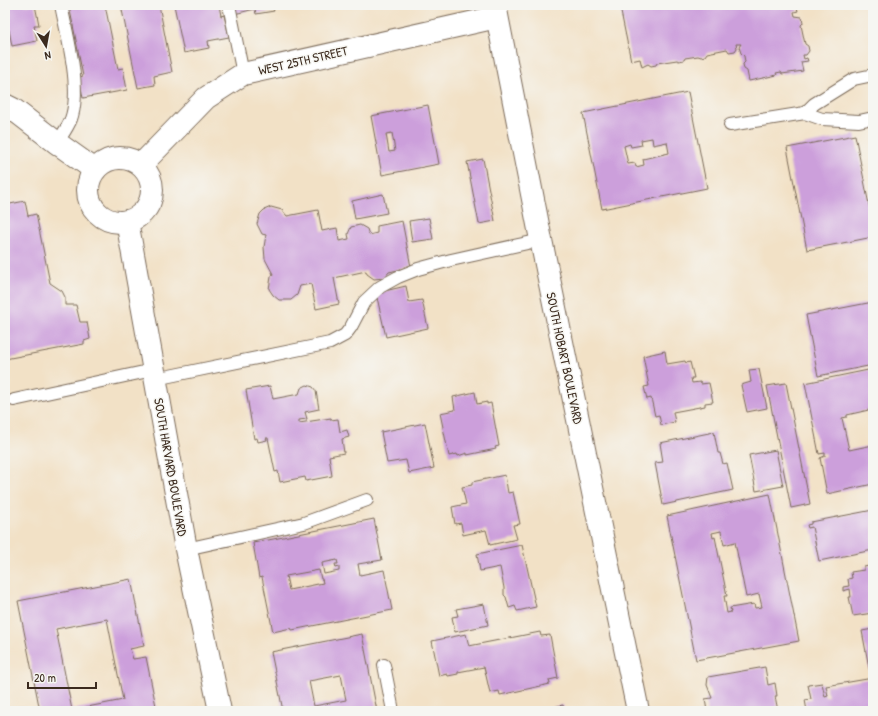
<svg xmlns="http://www.w3.org/2000/svg" width="878" height="716" viewBox="0 0 878 716" font-family="'Patrick Hand',sans-serif">
	<style>
		.building { fill: #cc9fdb; fill-rule: evenodd }
		.lines { fill: none; stroke-linecap: round; stroke-linejoin: round }
		.service-casing { stroke: #7b6a59; stroke-width: 14 }
		.minor-casing { stroke: #7b6a59; stroke-width: 24 }
		.service { stroke: #fff; stroke-width: 12 }
		.minor { stroke: #fff; stroke-width: 22 }
		.labels { text-anchor: middle; dominant-baseline: central; stroke-width: 3; stroke-linejoin: round; paint-order: stroke }
		.street-label { font-size: 13px; fill: #3b2a1e; stroke: #f6f6f2 }
	</style>
	<rect width="100%" height="100%" fill="#f6f6f2"/>
	<filter id="ink" filterUnits="userSpaceOnUse"><feTurbulence type="fractalNoise" baseFrequency=".025" numOctaves="2"/><feDisplacementMap in="SourceGraphic" scale="8" xChannelSelector="R" yChannelSelector="G"/><feConvolveMatrix kernelMatrix="1 2 1 2 8 2 1 2 1" color-interpolation-filters="sRGB"/></filter>
	<filter id="wash" filterUnits="userSpaceOnUse"><feTurbulence type="fractalNoise" baseFrequency=".012" numOctaves="4" result="noise"/><feDisplacementMap in="SourceGraphic" scale="16" xChannelSelector="R" yChannelSelector="G"/><feGaussianBlur stdDeviation="0.9" result="paint"/><feColorMatrix in="noise" values="0 0 0 0 0 0 0 0 0 0 0 0 0 0 0 0 0 1.4 0 .05"/><feComposite in="paint" operator="in"/></filter>
	<g filter="url(#wash)">
		<rect width="100%" height="100%" fill="#f2e1c6"/>
		<g id="blocks">
			<g class="building">
				<polygon points="5,5 35,5 39,25 34,25 37,41 12,46 9,30 5,29"/>
				<polygon points="69,5 105,5 118,69 123,68 127,90 83,98 79,77 83,76"/>
				<polygon points="121,5 159,5 172,72 154,76 155,85 138,88"/>
				<polygon points="174,5 219,5 221,16 224,15 229,37 208,41 209,48 184,53"/>
				<polygon points="233,5 272,5 274,11 256,14 255,9 234,14"/>
				<polygon points="628,5 801,5 801,7 797,8 798,11 794,12 795,16 802,17 803,23 801,25 805,44 808,46 809,51 806,55 803,55 804,59 807,58 808,61 801,62 803,71 782,74 781,72 776,73 777,75 749,81 747,71 744,69 743,64 745,62 744,56 741,53 739,47 741,44 736,44 737,48 735,51 729,52 727,49 707,53 705,56 701,57 698,56 685,58 684,60 679,61 677,60 657,63 656,65 651,66 648,64 642,67 640,59 631,61 620,7 627,6"/>
				<path d="M 688,92 L 707,188 L 602,209 L 583,113 ZM 652,138 L 653,145 L 667,142 L 669,153 L 643,159 L 644,165 L 636,167 L 635,163 L 628,164 L 624,146 L 630,144 L 631,147 L 642,145 L 641,140 Z"/>
				<path d="M 428,105 L 439,164 L 382,175 L 371,116 ZM 392,133 L 395,151 L 389,152 L 386,134 Z"/>
				<polygon points="855,135 873,225 873,237 807,250 787,148"/>
				<polygon points="483,159 495,221 479,224 467,162"/>
				<polygon points="383,194 387,213 355,219 352,201"/>
				<polygon points="25,201 28,216 36,214 50,283 62,291 65,297 65,305 76,305 80,322 87,322 90,339 84,341 84,344 5,359 5,205"/>
				<polygon points="271,207 282,210 287,216 318,210 322,231 337,228 339,241 349,239 348,234 351,227 360,225 367,229 369,235 377,233 377,226 402,221 411,267 389,272 384,278 374,279 367,274 366,271 334,278 339,304 316,309 311,284 300,286 297,295 291,300 279,300 273,295 269,289 271,277 273,274 265,259 264,247 266,235 262,234 257,224 260,214 264,210"/>
				<polygon points="429,218 433,239 412,242 409,221"/>
				<polygon points="406,286 409,302 422,300 428,328 386,337 376,293"/>
				<polygon points="873,302 873,365 818,376 806,315"/>
				<polygon points="665,351 667,364 685,361 686,363 690,362 694,378 691,378 692,383 700,382 701,384 709,383 713,402 705,403 705,406 673,412 675,422 661,425 659,415 655,416 651,398 647,399 644,387 649,386 643,356"/>
				<polygon points="759,369 767,408 747,412 741,385 751,382 749,370"/>
				<polygon points="873,369 873,409 847,415 847,417 842,418 849,450 873,445 873,484 827,494 820,458 825,456 825,453 819,454 805,383"/>
				<polygon points="786,383 810,504 791,508 767,386"/>
				<polygon points="307,385 313,387 316,391 319,409 305,412 307,419 299,420 299,423 331,418 331,420 338,419 340,432 347,430 349,437 342,439 344,453 329,456 332,476 306,481 305,477 280,482 278,471 275,472 268,438 266,438 267,440 258,442 257,438 254,439 246,390 270,386 273,399 299,394 301,388"/>
				<polygon points="475,392 477,404 487,402 487,404 491,403 499,446 495,447 496,449 467,455 467,453 458,456 457,454 449,456 440,413 455,410 453,397"/>
				<polygon points="425,423 434,468 409,473 406,460 387,463 381,432"/>
				<polygon points="714,432 718,453 720,453 723,464 727,463 733,490 663,505 655,463 663,462 660,443"/>
				<polygon points="776,450 783,486 756,491 749,455"/>
				<polygon points="505,475 508,493 513,492 520,524 513,525 517,539 490,545 486,530 463,535 461,523 455,524 452,507 466,504 462,487 472,485 472,482"/>
				<path d="M 770,494 L 799,641 L 696,660 L 667,516 ZM 721,531 L 724,545 L 735,542 L 746,597 L 759,594 L 762,607 L 755,608 L 754,604 L 730,608 L 731,612 L 727,613 L 724,596 L 727,596 L 715,537 L 713,538 L 712,533 Z"/>
				<polygon points="873,510 873,550 819,561 812,527 808,528 807,525 811,524 811,522"/>
				<path d="M 374,519 L 382,560 L 358,564 L 360,575 L 384,570 L 392,610 L 292,630 L 291,628 L 273,632 L 262,577 L 259,578 L 253,543 ZM 337,560 L 338,564 L 335,564 L 336,568 L 339,567 L 339,571 L 324,574 L 322,563 ZM 319,570 L 321,579 L 322,579 L 323,583 L 289,590 L 286,576 Z"/>
				<polygon points="522,545 536,607 517,611 515,606 509,608 506,597 504,595 504,588 500,567 480,571 477,554"/>
				<polygon points="873,565 873,613 853,616 849,597 851,597 850,589 843,591 843,587 849,586 848,579 852,578 851,572 864,570 864,567"/>
				<path d="M 131,579 L 144,646 L 130,649 L 133,659 L 146,657 L 157,711 L 40,711 L 18,601 ZM 107,619 L 123,700 L 72,710 L 56,629 Z"/>
				<polygon points="484,604 488,625 455,632 452,617 458,616 456,609"/>
				<polygon points="873,629 873,673 870,673 862,631"/>
				<polygon points="540,632 541,636 550,635 558,678 549,680 550,684 500,695 499,691 490,693 484,667 458,672 458,674 448,676 447,674 439,676 432,641 466,634 469,646"/>
				<path d="M 362,634 L 377,711 L 283,711 L 271,652 ZM 341,675 L 346,700 L 314,706 L 309,681 Z"/>
				<polygon points="765,667 768,685 775,683 777,696 775,696 778,711 707,711 705,699 712,698 707,685 708,677"/>
				<polygon points="873,678 873,711 807,711 805,700 811,699 808,685 822,683 825,697 828,696 826,686"/>
				<polygon points="563,705 564,711 538,711 538,710"/>
			</g>
		</g>
	</g>
	<g filter="url(#ink)">
		<use href="#blocks" fill-opacity="0" stroke="#7b6a59" stroke-width="1"/>
		<g class="lines">
			<defs>
				<g id="service">
					<polyline points="229,5 243,74"/>
					<polyline points="873,75 854,79 814,104 805,113 822,119 859,121 873,118"/>
					<polyline points="730,125 805,113"/>
					<path d="M 57,143 C 62,135 68,127 71,119 C 82,89 67,36 61,5"/>
					<polyline points="155,379 330,343 345,335 351,327 364,302 380,287 398,277 418,269 451,260 541,240"/>
					<polyline points="14,400 153,370"/>
					<polyline points="186,549 304,523 367,500"/>
					<polyline points="384,665 393,711"/>
				</g>
				<g id="minor">
					<polyline points="495,5 541,240 638,711"/>
					<polyline points="5,105 13,109 57,143 95,170"/>
					<circle cx="120" cy="190" r="32"/>
					<polyline points="141,165 206,98 243,74 497,17"/>
					<polyline points="127,221 186,549 220,711"/>
				</g>
			</defs>
			<use href="#service" class="service-casing"/>
			<use href="#minor" class="minor-casing"/>
			<use href="#service" class="service"/>
			<use href="#minor" class="minor"/>
		</g>
	</g>
	<g class="labels">
		<g class="street-label">
			<text transform="translate(303 60) rotate(-13)">WEST 25TH STREET</text>
			<text transform="translate(565 358) rotate(78)">SOUTH HOBART BOULEVARD</text>
			<text transform="translate(171 467) rotate(80)">SOUTH HARVARD BOULEVARD</text>
		</g>
	</g>
	<rect width="878" height="716" fill="none" stroke="#f6f6f2" stroke-width="20"/>
	<g transform="translate(46 46) rotate(169)" stroke="#f6f6f2" stroke-width="3" paint-order="stroke">
	<path d="M0-3L7 15L0 10L-7 15Z" fill="#3b2a1e"/>
	<text y="-6" font-size="11" font-weight="bold" text-anchor="middle" fill="#3b2a1e">N</text>
	</g>
	<path d="M28 682v6h68v-6" fill="none" stroke="#3b2a1e" stroke-width="2"/>
	<text x="34" y="682" font-size="12" fill="#3b2a1e" stroke="#f6f6f2" stroke-width="3" paint-order="stroke">20 m</text>
</svg>
